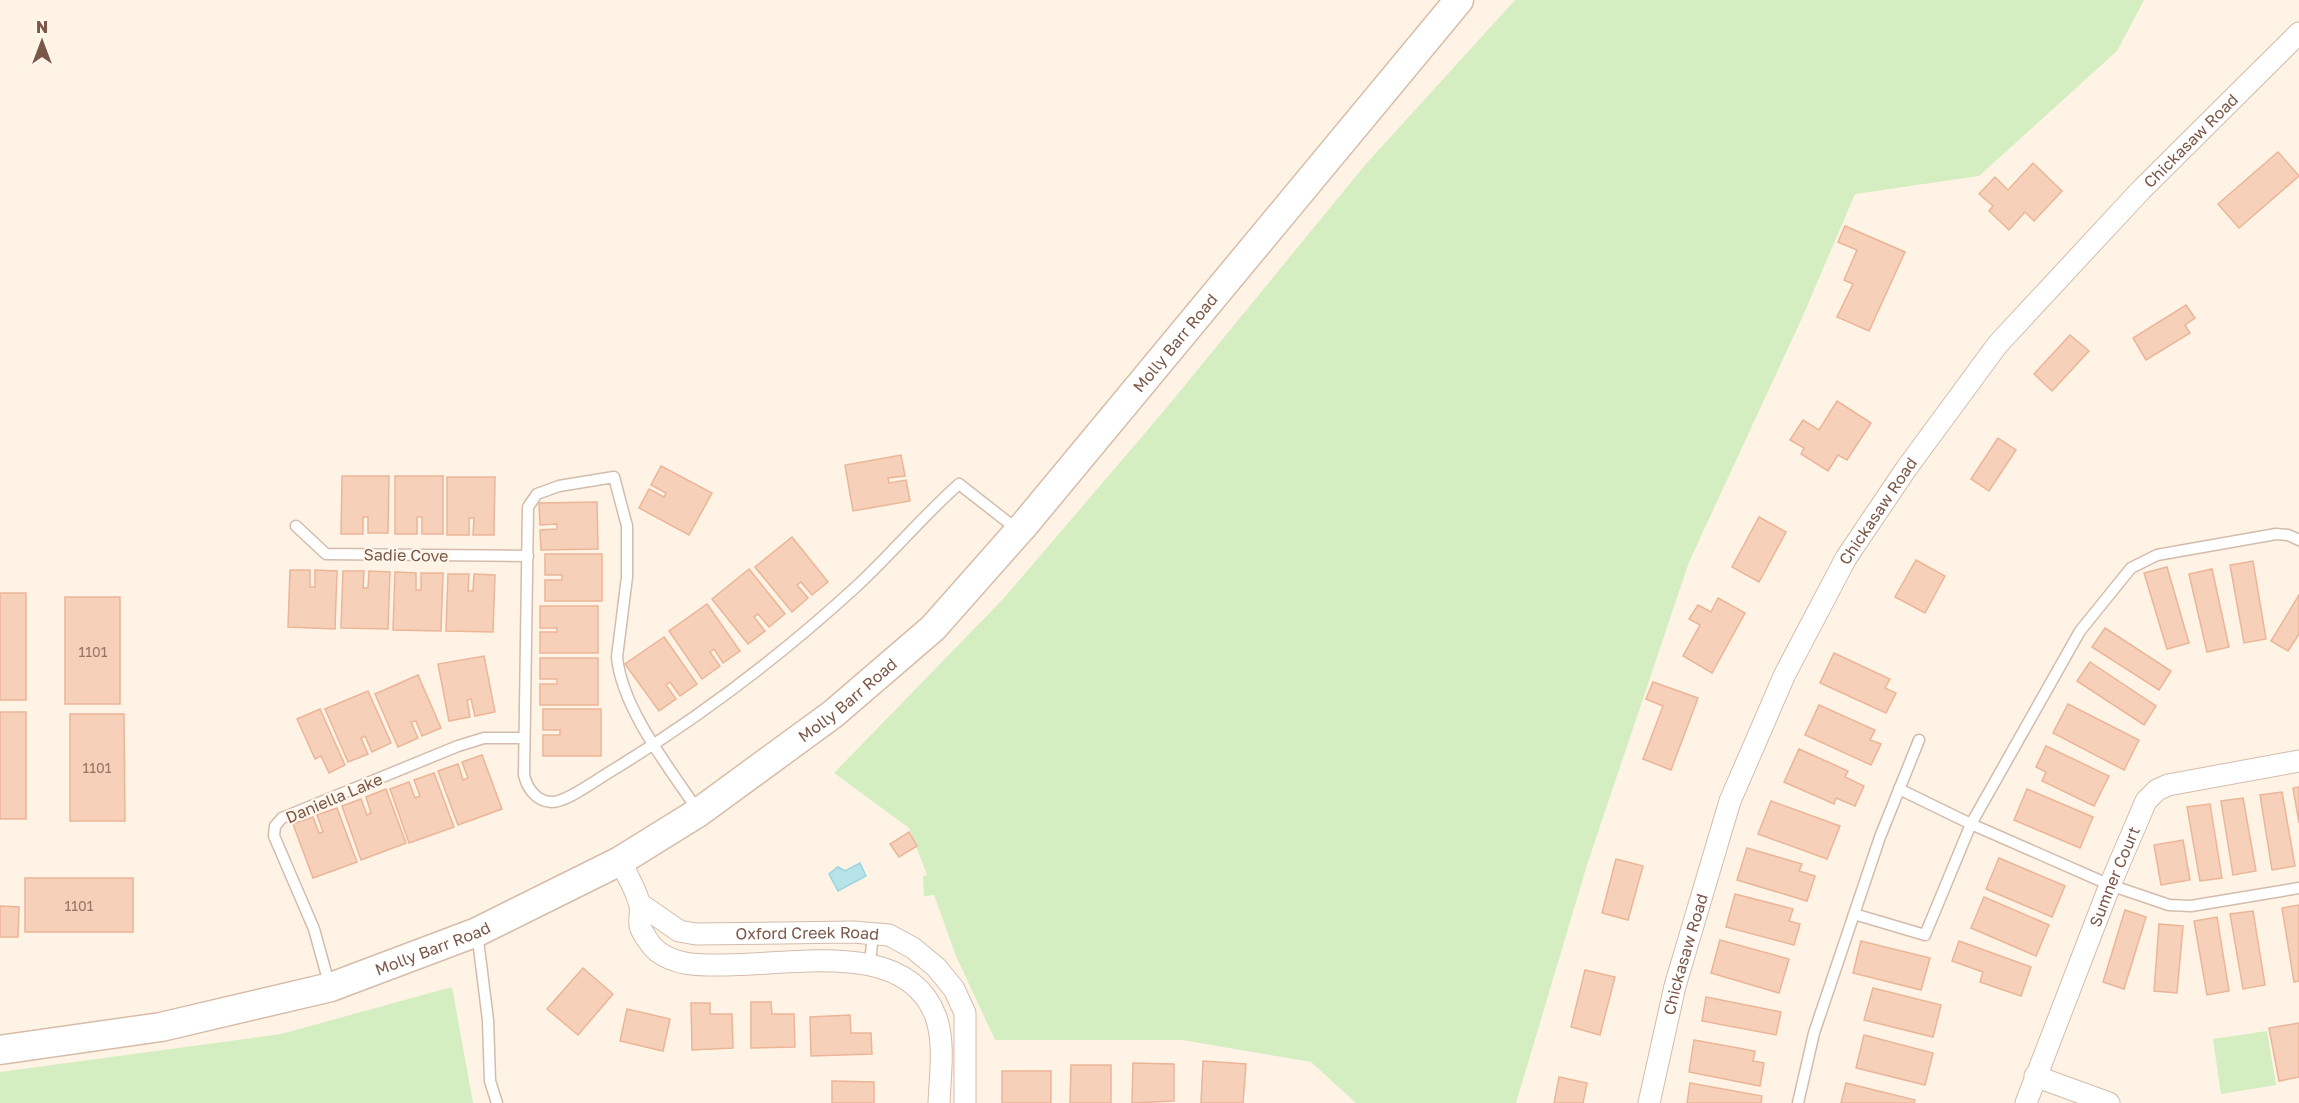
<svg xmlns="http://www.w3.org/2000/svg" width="2299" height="1103" viewBox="0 0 2299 1103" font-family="'Golos Text',sans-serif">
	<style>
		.green { fill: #d4eec1 }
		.water { fill: #b6e4ea; stroke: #9bd5dd; stroke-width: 1.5 }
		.building { fill: #f7d0b9; stroke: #ebb598; stroke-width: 1.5 }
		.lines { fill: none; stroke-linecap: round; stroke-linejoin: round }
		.service-casing { stroke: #d4bcac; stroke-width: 13 }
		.minor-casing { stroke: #d4bcac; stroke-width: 23 }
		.secondary-casing { stroke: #d7bca9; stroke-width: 31 }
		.service { stroke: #fff; stroke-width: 10 }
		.minor { stroke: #fff; stroke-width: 21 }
		.secondary { stroke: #fff; stroke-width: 28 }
		.labels { text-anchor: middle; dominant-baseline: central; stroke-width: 4.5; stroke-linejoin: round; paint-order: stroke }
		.number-label { font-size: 14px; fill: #997564 }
		.street-label { font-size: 16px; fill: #7a5747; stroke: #fff7ec }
	</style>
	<rect width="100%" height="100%" fill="#fef3e4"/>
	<g class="green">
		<polygon points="1515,0 2144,0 2117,51 1979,176 1855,194 1802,318 1689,562 1587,865 1516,1103 1356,1103 1311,1062 1182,1040 995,1040 956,956 934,895 924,896 923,876 927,875 909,828 834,773 1004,598 1163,412 1365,165"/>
		<polygon points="452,987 473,1103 0,1103 0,1072 281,1034"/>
		<polygon points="2267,1031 2276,1085 2221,1094 2213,1039"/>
	</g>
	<polygon class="water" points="860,863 866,876 838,891 829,874 838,867 845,871"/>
	<g class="building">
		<polygon points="2278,152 2299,176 2239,228 2218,204"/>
		<polygon points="2033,163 2062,191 2034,221 2025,212 2009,230 1989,211 1993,206 1979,194 1995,177 2008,190"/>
		<polygon points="1845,226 1905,252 1869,331 1837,317 1853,284 1844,280 1857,250 1838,242"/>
		<polygon points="2186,305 2195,318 2185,325 2190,333 2146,360 2133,338"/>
		<polygon points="2070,335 2089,351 2052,391 2034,374"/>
		<polygon points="1837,401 1871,423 1847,460 1838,455 1828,471 1801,454 1804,448 1790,440 1803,420 1819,430"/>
		<polygon points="1998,438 2016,450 1989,491 1971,479"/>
		<polygon points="901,455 905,476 888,478 889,483 906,480 910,501 853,511 845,465"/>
		<polygon points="661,466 712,493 689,535 639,508 649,489 664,497 666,493 651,485"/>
		<polygon points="342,476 389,476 388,533 368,533 368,517 363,517 363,534 341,534"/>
		<polygon points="395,476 443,476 443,534 422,534 422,517 417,517 417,534 395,534"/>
		<polygon points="447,477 495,477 494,535 473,535 474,518 469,518 469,535 447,535"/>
		<polygon points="597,502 598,549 541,550 540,530 557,529 557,524 540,525 539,503"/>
		<polygon points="1759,517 1786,532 1759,582 1732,567"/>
		<polygon points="792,537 828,582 812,595 801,582 797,585 808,598 792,612 755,567"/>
		<polygon points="545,554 602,554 602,601 545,601 545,580 562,580 562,575 545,575"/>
		<polygon points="1916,560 1945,576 1925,613 1895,597"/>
		<polygon points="2253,561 2266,639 2244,643 2230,565"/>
		<polygon points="2167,567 2189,643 2167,649 2144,573"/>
		<polygon points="749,569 785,614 769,627 758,614 754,617 765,631 748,644 712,599"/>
		<polygon points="2212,569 2229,647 2207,652 2189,574"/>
		<polygon points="290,570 310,570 310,587 315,587 315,570 337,571 335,629 288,627"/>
		<polygon points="343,571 364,571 363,588 368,588 369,571 390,572 388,629 341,628"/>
		<polygon points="395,572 416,573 416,590 421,590 421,573 443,573 441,631 393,630"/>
		<polygon points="448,574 469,574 468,591 473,591 474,574 495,575 493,632 446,631"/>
		<rect x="0" y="593" width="26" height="107"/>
		<polygon points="2299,595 2299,634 2288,651 2271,641"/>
		<rect x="65" y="597" width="55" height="107"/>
		<polygon points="1718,598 1745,613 1712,673 1683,656 1700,625 1689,619 1698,605 1711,612"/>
		<polygon points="707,604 740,651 723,663 714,649 710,652 720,666 702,679 669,631"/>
		<polygon points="540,606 598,606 598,653 540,653 540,632 557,632 557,628 540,628"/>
		<polygon points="2105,628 2171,671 2159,690 2092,647"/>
		<polygon points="664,637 697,684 680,696 670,682 666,685 676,699 659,711 625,664"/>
		<polygon points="1834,653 1890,679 1885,688 1896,693 1886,713 1820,683"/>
		<polygon points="484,656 495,712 475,716 471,699 467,700 470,717 449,721 438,664"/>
		<polygon points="540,658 598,658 598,705 540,705 540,684 557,684 557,679 540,679"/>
		<polygon points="2090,662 2156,706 2144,725 2077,681"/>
		<polygon points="418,675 441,728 422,736 416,721 411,722 418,738 398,747 375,694"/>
		<polygon points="1653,682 1698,698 1671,770 1643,759 1663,706 1646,699"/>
		<polygon points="368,691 391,743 372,752 365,736 361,738 368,754 348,762 325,709"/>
		<polygon points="2068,704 2139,740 2124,770 2053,733"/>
		<polygon points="1819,705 1875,730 1870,740 1881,744 1871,765 1805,735"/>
		<polygon points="320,709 345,765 329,773 321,756 315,759 297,719"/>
		<polygon points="543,709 601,709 601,756 543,756 543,735 560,735 560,730 543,730"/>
		<rect x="0" y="712" width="26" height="107"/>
		<polygon points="70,714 124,714 125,821 70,821"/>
		<polygon points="2046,746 2109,776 2094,806 2042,781 2046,772 2036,767"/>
		<polygon points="1799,749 1848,771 1845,777 1864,786 1855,806 1836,798 1834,804 1784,782"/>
		<polygon points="482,755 502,809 458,825 438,771 458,764 463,780 468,778 462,762"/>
		<polygon points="434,773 454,827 409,843 390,789 409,782 415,798 420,796 414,780"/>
		<polygon points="2299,787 2299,823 2293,788"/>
		<polygon points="386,789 406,843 361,860 342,806 361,799 367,815 371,813 366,797"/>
		<polygon points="2027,789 2093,817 2080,848 2014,820"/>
		<polygon points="2282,792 2295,866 2272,870 2260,795"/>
		<polygon points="2243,798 2256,871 2233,875 2221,801"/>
		<polygon points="1771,801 1840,826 1827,859 1758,834"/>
		<polygon points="2210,804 2222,878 2200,881 2187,807"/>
		<polygon points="337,808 357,862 313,878 293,824 313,817 319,833 323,832 317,815"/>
		<polygon points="909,832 917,846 899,857 890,844"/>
		<polygon points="2183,840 2190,880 2161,885 2154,845"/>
		<polygon points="1747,848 1802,864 1799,871 1815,876 1807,901 1737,880"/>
		<polygon points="1999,858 2065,886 2052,917 1986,889"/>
		<polygon points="1616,859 1643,866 1628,920 1602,913"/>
		<rect x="25" y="878" width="108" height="54"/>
		<polygon points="1735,894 1793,909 1789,921 1800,924 1794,945 1726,927"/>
		<polygon points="1984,897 2049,925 2036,956 1971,928"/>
		<polygon points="2299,905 2299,981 2294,982 2282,908"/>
		<polygon points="0,906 19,907 18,937 0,937"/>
		<polygon points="2125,910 2146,917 2124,989 2103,982"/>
		<polygon points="2253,911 2265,985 2243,989 2230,914"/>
		<polygon points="2217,917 2229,991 2207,995 2194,921"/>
		<polygon points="2159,924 2183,926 2177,993 2154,991"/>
		<polygon points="1720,940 1789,959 1779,993 1711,973"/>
		<polygon points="1861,941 1930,958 1921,990 1853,973"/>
		<polygon points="1959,941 2031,967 2021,996 1980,982 1983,972 1952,961"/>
		<polygon points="583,968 613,994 578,1035 547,1009"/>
		<polygon points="1585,970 1615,977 1600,1035 1571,1027"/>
		<polygon points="1873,988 1941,1005 1933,1037 1864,1020"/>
		<polygon points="1706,997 1781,1012 1776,1035 1702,1021"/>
		<polygon points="751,1002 771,1002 772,1014 794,1014 795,1047 751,1048"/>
		<polygon points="691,1003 710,1003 710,1014 732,1014 733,1048 692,1050"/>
		<polygon points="627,1009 670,1019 663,1051 620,1041"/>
		<polygon points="850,1015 851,1033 871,1033 872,1054 811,1056 810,1017"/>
		<polygon points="2299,1023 2299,1077 2279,1081 2269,1028"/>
		<polygon points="1864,1035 1933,1053 1925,1085 1856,1068"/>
		<polygon points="1694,1040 1755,1051 1753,1061 1764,1063 1760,1086 1689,1072"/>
		<polygon points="1203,1061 1246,1064 1243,1103 1201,1103"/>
		<polygon points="1133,1063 1174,1064 1174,1101 1132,1103"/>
		<polygon points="1071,1065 1111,1065 1111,1103 1070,1103"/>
		<rect x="1002" y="1071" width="49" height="32"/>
		<polygon points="1559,1077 1587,1083 1583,1103 1554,1103"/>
		<polygon points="832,1081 874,1082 874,1103 832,1103"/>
		<polygon points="1690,1083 1762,1096 1761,1103 1687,1103"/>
		<polygon points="1846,1083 1915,1100 1914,1103 1841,1103"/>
	</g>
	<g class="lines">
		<defs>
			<g id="service">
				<polyline points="296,526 326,554 528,556"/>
				<polyline points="1899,789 1971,824 2110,885 2169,905 2191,906 2299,888"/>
				<path d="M 699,812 C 670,769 622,709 617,657 L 627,577 L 627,526 L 614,477 L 559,486 L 537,494 L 528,507 L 524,775 C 527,788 536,801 551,802 C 565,803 595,781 608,773 C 699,718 781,656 859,584 C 894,551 924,515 959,484 L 1018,530"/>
				<polyline points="1854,914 1925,935 1971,824 2080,631 2131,568 2157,555 2276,534 2288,535 2299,540"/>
				<polyline points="477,932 488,1020 490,1081 497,1103"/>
				<polyline points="870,964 873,933"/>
				<polyline points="330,987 314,929 274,836 275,826 282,818 458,746 484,738 524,738"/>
				<polyline points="1798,1103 1814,1033 1880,837 1919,740"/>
			</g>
			<g id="minor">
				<path d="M 620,861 C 627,875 635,888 639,902 C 642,910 639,918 640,925 C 641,932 652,947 657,951 C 676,966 700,965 723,965 C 788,966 907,937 936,1017 C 945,1043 940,1076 939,1103"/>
				<path id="s1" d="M 640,904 L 679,931 L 696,934 L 853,932 L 889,935 L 913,948 L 936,967 L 954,989 L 965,1013 L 965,1103"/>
				<polyline points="2035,1076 2109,1103"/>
				<path id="s2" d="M 1649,1103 L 1675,986 L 1730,801 L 1785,674 L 1846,558 L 1906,469 L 1998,344 L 2141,190 L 2299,33"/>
				<path id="s3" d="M 2026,1103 L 2110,885 L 2146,801 L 2157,790 L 2168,785 L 2299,761"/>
			</g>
			<g id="secondary">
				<path id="s4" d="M 0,1050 L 161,1027 L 331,987 L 477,932 L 620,861 L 699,812 L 833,714 L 933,628 L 1025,524 L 1459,0"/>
			</g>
		</defs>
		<use href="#service" class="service-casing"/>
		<use href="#minor" class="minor-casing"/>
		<use href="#secondary" class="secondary-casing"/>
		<use href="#service" class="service"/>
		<use href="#minor" class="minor"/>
		<use href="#secondary" class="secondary"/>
	</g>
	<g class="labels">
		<g class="number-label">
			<text x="93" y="651">1101</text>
			<text x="97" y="767">1101</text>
			<text x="79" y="905">1101</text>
		</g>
		<g class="street-label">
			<text stroke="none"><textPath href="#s2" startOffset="1125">Chickasaw Road</textPath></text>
			<text stroke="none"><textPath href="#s4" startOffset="1418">Molly Barr Road</textPath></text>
			<text stroke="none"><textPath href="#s2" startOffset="639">Chickasaw Road</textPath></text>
			<text transform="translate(406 555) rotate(1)">Sadie Cove</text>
			<text stroke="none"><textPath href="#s4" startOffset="932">Molly Barr Road</textPath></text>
			<text transform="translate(334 798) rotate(-23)">Daniella Lake</text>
			<text stroke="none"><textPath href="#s3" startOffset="243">Sumner Court</textPath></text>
			<text stroke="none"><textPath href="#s1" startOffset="176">Oxford Creek Road</textPath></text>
			<text stroke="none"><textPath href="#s4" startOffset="446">Molly Barr Road</textPath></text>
			<text stroke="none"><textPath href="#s2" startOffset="153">Chickasaw Road</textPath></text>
		</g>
	</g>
	<g transform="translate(42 42)" stroke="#fff7ec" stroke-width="4.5" paint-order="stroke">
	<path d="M0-4.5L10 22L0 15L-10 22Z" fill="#7a5747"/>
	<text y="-9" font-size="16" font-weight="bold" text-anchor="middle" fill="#7a5747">N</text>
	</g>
</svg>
